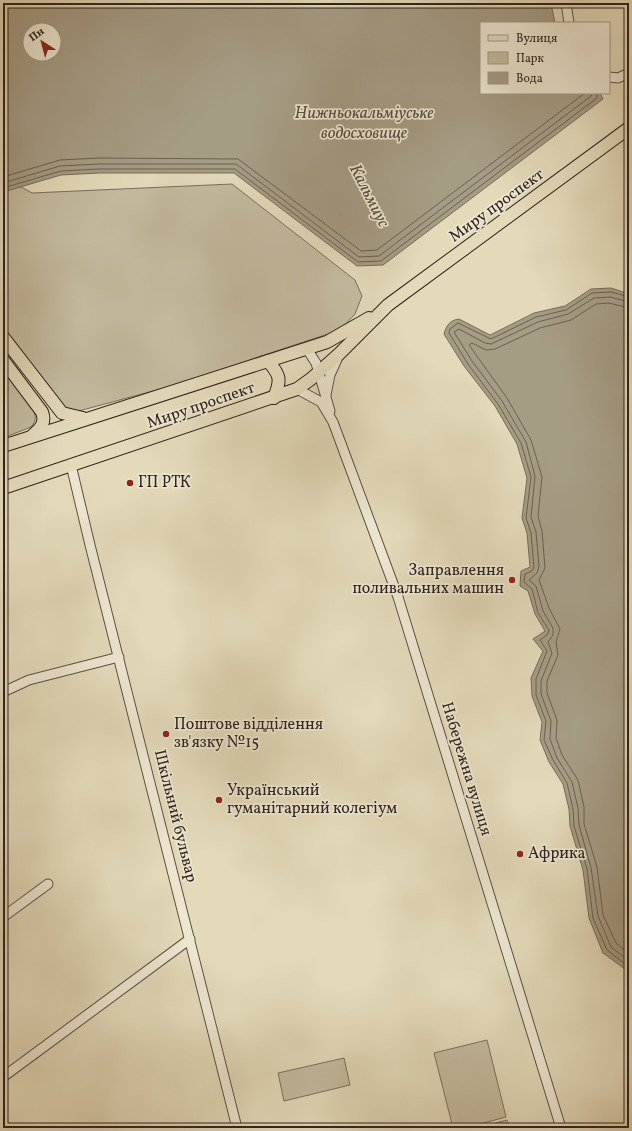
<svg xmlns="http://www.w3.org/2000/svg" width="632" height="1131" viewBox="0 0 632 1131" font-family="Vollkorn,serif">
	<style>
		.green { fill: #c4bb9f; stroke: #796f5e }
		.water { fill: #a59c84; stroke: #756c5a; fill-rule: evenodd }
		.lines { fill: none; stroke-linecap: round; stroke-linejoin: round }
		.shore { stroke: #6a6050; stroke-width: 1 }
		.minor-casing { stroke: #5b5144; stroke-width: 11 }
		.major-casing { stroke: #2e231c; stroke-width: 14 }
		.minor { stroke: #ede7d2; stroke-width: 9 }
		.major { stroke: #e3daba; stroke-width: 12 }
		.poi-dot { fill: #8f2418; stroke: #ede7d2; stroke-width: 1.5 }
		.labels { text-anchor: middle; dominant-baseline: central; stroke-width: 3.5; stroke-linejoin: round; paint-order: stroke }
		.street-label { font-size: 16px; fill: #2e231c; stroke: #ede7d2 }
		.poi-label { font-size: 16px; fill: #2e231c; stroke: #ede7d2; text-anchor: start }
		.water-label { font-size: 17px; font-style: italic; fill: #584d40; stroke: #ede7d2 }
	</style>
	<rect width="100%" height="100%" fill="#e3daba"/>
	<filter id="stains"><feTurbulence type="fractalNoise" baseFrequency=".005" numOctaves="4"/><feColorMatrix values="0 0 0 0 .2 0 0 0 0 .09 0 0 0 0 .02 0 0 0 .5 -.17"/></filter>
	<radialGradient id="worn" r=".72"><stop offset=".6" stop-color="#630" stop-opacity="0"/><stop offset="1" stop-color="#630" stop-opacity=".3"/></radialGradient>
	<g class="green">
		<polygon points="3,177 32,193 232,184 355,280 362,296 355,314 340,330 168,387 75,412 67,409 3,326"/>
		<path d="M 3,371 C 11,381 33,404 35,415 C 36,420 34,423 31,427 L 3,438 Z"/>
		<polygon points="487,1040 506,1117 465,1128 453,1128 434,1053"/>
		<polygon points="344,1058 350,1085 284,1101 278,1073"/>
		<polygon points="507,1120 509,1128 477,1128"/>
	</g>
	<g class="water">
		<path d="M 3,3 L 551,3 L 555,23 L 481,23 L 481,93 L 600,93 L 603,99 L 395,256 L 383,265 L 357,266 L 234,173 L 99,173 L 61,175 L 3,192 ZM 30,30 L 54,30 L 54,54 L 30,54 Z"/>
		<path d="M 611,288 L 629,294 L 629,972 L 603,953 L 589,918 L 583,870 L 570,826 L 569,809 L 563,784 L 549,762 L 540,740 L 542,722 L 532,696 L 531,678 L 543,651 L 533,639 L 545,631 L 535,614 L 528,591 L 520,586 L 521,571 L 530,567 L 527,533 L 522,518 L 527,478 L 517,444 L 495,406 L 464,366 L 444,334 C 446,326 450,320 459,319 L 490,335 L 534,313 L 565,306 L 591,289 Z"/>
	</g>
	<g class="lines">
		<g class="shore">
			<polyline points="3,177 60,160 99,158 238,159 361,251 377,250 585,93"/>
			<polyline points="3,183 60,166 99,164 236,164 359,257 379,256 591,96 592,93"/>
			<polyline points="3,188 61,171 99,169 235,169 358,262 381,261 597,98 597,93"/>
			<polyline points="629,297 611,292 592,293 566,310 536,317 491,339 458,323 450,329 449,333 468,364 498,404 521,443 531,477 526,518 531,533 534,567 532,571 525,574 524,582 532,589 538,613 549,630 548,634 540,640 547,651 536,679 536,695 546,721 544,740 553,760 567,783 573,809 574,826 587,869 593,918 607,950 629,967"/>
			<polyline points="629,302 610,297 594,298 568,314 538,322 491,344 485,343 459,329 454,332 472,361 502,401 526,442 535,476 531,517 536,532 539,566 537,573 529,580 536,586 543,611 553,628 553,635 548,642 552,653 541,681 541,694 551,721 550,739 557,758 572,782 578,808 579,825 591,868 598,916 611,947 629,961"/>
			<polyline points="629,308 609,303 596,304 571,320 540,328 495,349 486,350 472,343 469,345 507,398 531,440 542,477 538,516 542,531 545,568 539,580 549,608 560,629 556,642 558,655 547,681 547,693 557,720 556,738 562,755 578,780 584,807 584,824 597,867 603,915 616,943 629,954"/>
		</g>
		<defs>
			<g id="minor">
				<polyline points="566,3 569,23"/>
				<polyline points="609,77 618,78 629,73"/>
				<polyline points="307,349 316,363 330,411"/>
				<polyline points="297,389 321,402 333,422 398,597 561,1128"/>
				<polyline points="326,395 330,375 338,357"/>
				<polyline points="71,465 90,545 237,1128"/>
				<polyline points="3,692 29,680 119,657"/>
				<polyline points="3,917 48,884"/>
				<polyline points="3,1077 190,939"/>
			</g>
			<g id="major">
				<polyline points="3,337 62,413 83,418"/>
				<path d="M 3,360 L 42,412 C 46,423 41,428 33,435"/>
				<path d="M 268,361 C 281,376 281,380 274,398"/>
				<polyline points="3,446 327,342 369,318"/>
				<polyline points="3,488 297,389 311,379 339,354 388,305 629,128"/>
			</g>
		</defs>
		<use href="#minor" class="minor-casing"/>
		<use href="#major" class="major-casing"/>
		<use href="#minor" class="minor"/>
		<use href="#major" class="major"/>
	</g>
	<g class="poi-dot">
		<circle cx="130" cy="483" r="4"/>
		<circle cx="512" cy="580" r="4"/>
		<circle cx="166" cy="734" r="4"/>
		<circle cx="219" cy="800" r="4"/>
		<circle cx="520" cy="854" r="4"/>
	</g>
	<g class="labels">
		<g class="street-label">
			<text transform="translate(497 206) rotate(-36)">Миру проспект</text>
			<text transform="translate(201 406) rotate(-19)">Миру проспект</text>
			<text transform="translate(466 769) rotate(73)">Набережна вулиця</text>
			<text transform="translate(175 816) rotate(76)">Шкільний бульвар</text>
		</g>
		<g class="poi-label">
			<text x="138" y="483">ГП РТК</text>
			<text x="504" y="571" text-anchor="end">Заправлення<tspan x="504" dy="18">поливальних машин</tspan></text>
			<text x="174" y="725">Поштове відділення<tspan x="174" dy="18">зв'язку №15</tspan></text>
			<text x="227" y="791">Український<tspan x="227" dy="18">гуманітарний колегіум</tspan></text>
			<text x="528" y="854">Африка</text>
		</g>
		<g class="water-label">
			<text x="364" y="113">Нижньокальміуське<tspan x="364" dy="20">водосховище</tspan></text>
			<text transform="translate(369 196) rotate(63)">Кальмиус</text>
		</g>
	</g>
	<rect width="632" height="1131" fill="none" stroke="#e3daba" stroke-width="16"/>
	<rect x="4" y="4" width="624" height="1123" fill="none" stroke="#2e231c" stroke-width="2"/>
	<rect x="8" y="8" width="616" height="1115" fill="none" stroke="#2e231c"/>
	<rect x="480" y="22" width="130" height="72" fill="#ede7d2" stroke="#a19989"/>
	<rect x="488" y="35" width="20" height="6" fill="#e3daba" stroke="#a19989"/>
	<text x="516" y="42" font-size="12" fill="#2e231c">Вулиця</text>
	<rect x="488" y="52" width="20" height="12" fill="#c4bb9f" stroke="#a19989"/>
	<text x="516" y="62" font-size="12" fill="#2e231c">Парк</text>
	<rect x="488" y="72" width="20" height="12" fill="#a59c84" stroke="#a19989"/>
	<text x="516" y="82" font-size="12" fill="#2e231c">Вода</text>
	<g transform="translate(42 42) rotate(324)"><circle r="19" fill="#ede7d2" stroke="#a19989"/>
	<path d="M0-3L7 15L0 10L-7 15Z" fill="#8f2418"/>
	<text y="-6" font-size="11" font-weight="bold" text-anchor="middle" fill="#2e231c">Пн</text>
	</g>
	<rect width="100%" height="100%" filter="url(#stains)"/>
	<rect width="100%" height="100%" fill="url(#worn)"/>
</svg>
